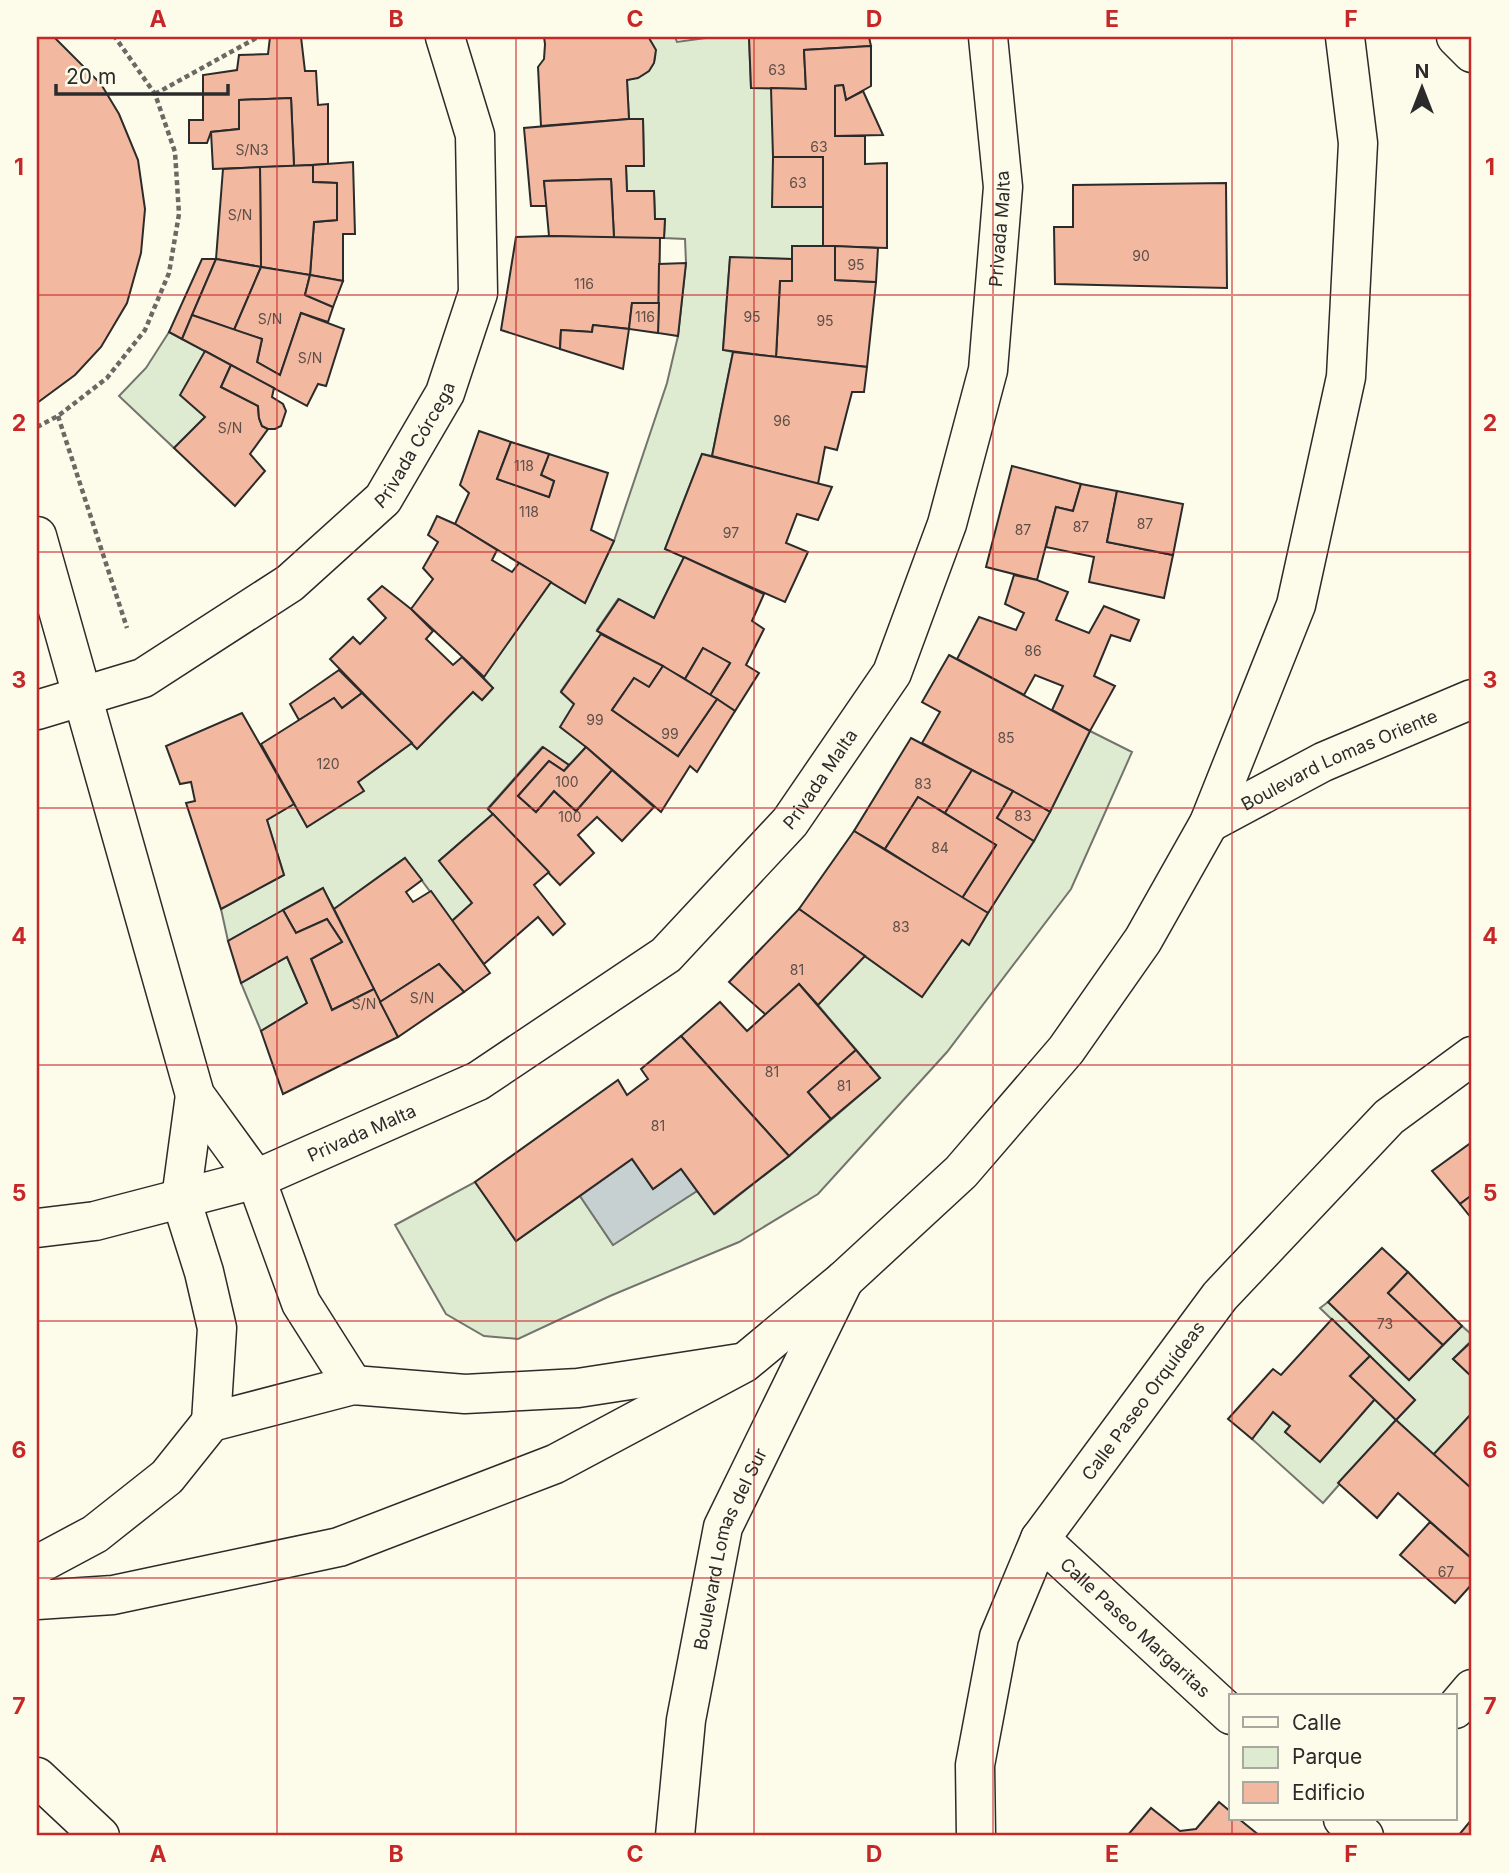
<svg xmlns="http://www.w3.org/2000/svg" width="1509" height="1873" viewBox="0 0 1509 1873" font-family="Inter,sans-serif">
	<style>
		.green { fill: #deebd1; stroke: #74746e; stroke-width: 2 }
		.water { fill: #c7d0d0; stroke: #74746e; stroke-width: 2 }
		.building { fill: #f2b8a0; stroke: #2b2b2b; stroke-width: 2 }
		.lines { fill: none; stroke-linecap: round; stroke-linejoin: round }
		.minor-casing { stroke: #2b2b2b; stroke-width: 41 }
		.tertiary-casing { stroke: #2b2b2b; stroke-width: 41 }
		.path { stroke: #6a6964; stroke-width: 4.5; stroke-dasharray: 5 3.5; stroke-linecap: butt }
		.minor { stroke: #fdfbea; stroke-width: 38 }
		.tertiary { stroke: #fdfbea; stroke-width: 38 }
		.grid { fill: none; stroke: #c62828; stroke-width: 2; stroke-opacity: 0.55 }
		.labels { text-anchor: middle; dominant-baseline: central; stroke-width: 5; stroke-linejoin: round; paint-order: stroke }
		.number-label { font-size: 14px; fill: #5d4e48 }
		.street-label { font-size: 18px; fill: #2b2b2b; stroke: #fdfbea }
		.neatline { fill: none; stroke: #c62828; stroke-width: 2.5 }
		.grid-label { font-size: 23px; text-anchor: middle; font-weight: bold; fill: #c62828 }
	</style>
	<rect width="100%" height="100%" fill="#fdfbea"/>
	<g class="green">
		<path d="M 647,37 L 675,37 L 677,42 L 713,37 L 749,37 L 751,88 L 771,88 L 823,207 L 823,246 L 793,246 L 792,259 L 730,258 L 723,350 L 733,352 L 712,456 L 702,454 L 665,549 L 684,557 L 654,618 L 618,599 L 597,630 L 601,634 L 561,691 L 574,704 L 586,747 L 569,765 L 542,747 L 488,808 L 493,814 L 439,861 L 472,903 L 452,921 L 405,858 L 334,909 L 323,889 L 228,941 L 221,909 L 284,875 L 267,820 L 294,804 L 307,826 L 363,790 L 358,782 L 412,743 L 473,692 L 482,700 L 493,688 L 483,677 L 551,582 L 585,603 L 614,541 L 667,383 L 678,336 L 686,263 L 685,239 L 664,238 L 665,220 L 655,219 L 654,191 L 627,191 L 626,166 L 644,166 L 643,119 L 629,119 L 627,80 C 651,75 665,58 647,37 Z"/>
		<polygon points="169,332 205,351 205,417 174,448 119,396 146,368"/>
		<polygon points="1090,731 1132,752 1071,889 947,1052 818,1194 739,1242 610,1296 518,1339 484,1336 446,1314 395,1225 475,1182 516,1241 580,1196 613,1245 697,1191 715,1214 789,1156 880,1078 818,1005 865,956 922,996 962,940 969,944 1050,812"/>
		<polygon points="287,957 307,1003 261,1031 241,983"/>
		<polygon points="1328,1302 1409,1380 1462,1326 1472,1335 1472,1340 1453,1359 1472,1377 1472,1413 1433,1455 1396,1420 1323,1503 1252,1439 1273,1412 1290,1426 1285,1432 1320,1461 1375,1399 1396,1420 1415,1400 1320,1308"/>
	</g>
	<polygon class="water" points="632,1159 653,1189 681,1169 697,1191 613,1245 580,1196"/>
	<g class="building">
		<polygon points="37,37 54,37 101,84 119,114 138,160 145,209 141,253 127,303 101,347 75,375 37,403"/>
		<polygon points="270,37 301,37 305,71 316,71 318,105 328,104 328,164 294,166 291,98 239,100 239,129 211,132 207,143 189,143 189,120 203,120 203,75 237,70 239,55 268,54"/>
		<polygon points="544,37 649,38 656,50 654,63 649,71 638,78 627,80 629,119 541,126 538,67 544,59 545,44"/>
		<polygon points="749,37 869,37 871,46 804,50 806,89 751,88"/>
		<polygon points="871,46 871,86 846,100 843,85 835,86 835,136 865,136 865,164 887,163 887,248 823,246 823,157 773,157 771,88 806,89 804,50"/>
		<polygon points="843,85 846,100 863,91 883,135 835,136 835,86"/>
		<polygon points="291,98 294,166 213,169 211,132 239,129 239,100"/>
		<polygon points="629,119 643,119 644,166 626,166 627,191 654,191 655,219 665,219 664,238 614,238 611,179 544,181 547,206 531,206 524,128"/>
		<polygon points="773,157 823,157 823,207 772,207"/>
		<polygon points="353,162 355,234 343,234 343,281 310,275 314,222 337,220 337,183 313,182 313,165"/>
		<polygon points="313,165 313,182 337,183 337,220 314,222 310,275 261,267 260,167"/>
		<polygon points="260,167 261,267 216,259 223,169"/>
		<polygon points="611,179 614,238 549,236 544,181"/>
		<polygon points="1226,183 1227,288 1055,284 1054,227 1073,227 1073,185"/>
		<polygon points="549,236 660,238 659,303 632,303 629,329 593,325 592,332 561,330 560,349 501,330 516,237"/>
		<polygon points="792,246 835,246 835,280 876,282 867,367 776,357 780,281 792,281"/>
		<polygon points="835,246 878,248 876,282 835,280"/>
		<polygon points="730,257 792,259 792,281 780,281 776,357 723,350"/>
		<polygon points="202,259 216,259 182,339 169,332"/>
		<polygon points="216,259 261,267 234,330 192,315"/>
		<polygon points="686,263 678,336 658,333 659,264"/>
		<polygon points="261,267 310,275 305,295 333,307 328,322 301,313 280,375 257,362 262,339 234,330"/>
		<polygon points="310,275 343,281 333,307 305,295"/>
		<polygon points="632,303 659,303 658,333 629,329"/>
		<polygon points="301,313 344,329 326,386 318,384 307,406 182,339 192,315 262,339 257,362 280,375"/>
		<polygon points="593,325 629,329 623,369 560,349 561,330 592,332"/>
		<polygon points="205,351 231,365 221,387 258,406 259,418 262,426 268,429 250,454 265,471 235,506 174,448 205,417 180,395"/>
		<polygon points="733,352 867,367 864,392 852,392 837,450 825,447 818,484 712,456"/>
		<polygon points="231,365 274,388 272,397 283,404 286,411 281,426 275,429 268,429 262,426 259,418 258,406 221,387"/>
		<polygon points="479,431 511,442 497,479 549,497 554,481 541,475 549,454 608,473 591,530 614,541 585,603 455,524 469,493 460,485"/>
		<polygon points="511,442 549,454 541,475 554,481 549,497 497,479"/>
		<polygon points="702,454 832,487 818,520 797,514 786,543 808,552 785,602 665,549"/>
		<polygon points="1012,466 1081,484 1073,511 1056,507 1037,580 986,567"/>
		<polygon points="1081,484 1117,491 1107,542 1173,555 1164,598 1089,582 1094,557 1046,547 1056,507 1073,511"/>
		<polygon points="1117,491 1183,504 1173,555 1107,542"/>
		<polygon points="437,516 455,524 497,550 492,560 512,572 519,563 551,582 484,677 411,609 433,579 423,568 438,542 428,535"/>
		<polygon points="684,557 764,594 752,621 764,629 746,665 759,673 735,711 710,695 730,663 703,648 685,679 597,631 619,599 654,618"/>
		<polygon points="1014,575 1037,580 1068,592 1056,620 1089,633 1104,606 1139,620 1130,641 1111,635 1094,676 1115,686 1090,731 1052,710 1063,686 1035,675 1024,695 957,659 979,617 1016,630 1024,613 1005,604"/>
		<polygon points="382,586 411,609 433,631 426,639 453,665 462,657 493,688 482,700 473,692 417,749 330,659 353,637 360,644 386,618 368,599"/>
		<polygon points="601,634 663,666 649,687 634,678 612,710 678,756 717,699 735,711 697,772 690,766 661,812 586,747 560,727 574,704 561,692"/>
		<polygon points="703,648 730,663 710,695 685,679"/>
		<polygon points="949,655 1090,731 1050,812 922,743 940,712 922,702"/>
		<polygon points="663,666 717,699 678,756 612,710 634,678 649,687"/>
		<polygon points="339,670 362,693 342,708 334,698 299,720 290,704"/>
		<polygon points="362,693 412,743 358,782 364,791 307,827 261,744 334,698 342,708"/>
		<polygon points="242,713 294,804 267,820 284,875 221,909 186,803 195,801 191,782 180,784 166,746"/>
		<polygon points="911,738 972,770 945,813 918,797 885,849 854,831"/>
		<polygon points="543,747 569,765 564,771 549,761 518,796 536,812 554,791 576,811 612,770 654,807 622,841 597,817 578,835 594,853 560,885 488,809"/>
		<polygon points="586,747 612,770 576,811 554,791 536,812 518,796 549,761 564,771"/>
		<polygon points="972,770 1013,791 997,818 1034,841 988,913 962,898 996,845 945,813"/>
		<polygon points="1013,791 1050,812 1034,841 997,818"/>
		<polygon points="918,797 996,845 962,898 885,849"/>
		<polygon points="493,814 549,872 534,885 565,924 553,935 538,917 484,964 452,921 472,903 439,861"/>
		<polygon points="854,831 988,913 969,945 962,940 922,997 799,909"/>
		<polygon points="405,858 422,880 406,892 413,902 431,891 490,973 464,992 439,964 380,1002 334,909"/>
		<polygon points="323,888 374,989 332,1010 311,959 342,942 327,919 296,933 283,910"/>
		<polygon points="799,909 865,956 818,1005 799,984 766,1015 729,982"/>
		<polygon points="283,910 296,933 327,919 342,942 311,959 332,1010 374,989 398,1037 283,1094 261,1031 307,1003 287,957 241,983 228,941"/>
		<polygon points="439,964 464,992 398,1037 380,1002"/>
		<polygon points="799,984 856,1050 808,1092 831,1119 789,1156 681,1036 720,1002 747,1031"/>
		<polygon points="681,1036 789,1156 714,1214 681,1169 653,1189 632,1159 516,1241 475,1182 618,1080 627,1095 648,1079 641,1069"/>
		<polygon points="856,1050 880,1078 831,1119 808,1092"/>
		<polygon points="1472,1142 1472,1195 1460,1204 1432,1171"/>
		<polygon points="1472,1195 1472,1219 1460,1204"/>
		<polygon points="1382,1248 1408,1272 1388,1293 1443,1345 1409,1380 1328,1302"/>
		<polygon points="1408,1272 1462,1326 1443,1345 1388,1293"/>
		<polygon points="1332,1319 1370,1356 1350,1376 1375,1399 1320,1462 1285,1432 1290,1426 1273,1412 1252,1439 1228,1419 1273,1369 1281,1375"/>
		<polygon points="1472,1341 1472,1377 1453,1359"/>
		<polygon points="1370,1356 1415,1400 1396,1420 1350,1376"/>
		<polygon points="1472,1413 1472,1489 1433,1455"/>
		<polygon points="1396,1420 1472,1489 1472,1559 1398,1493 1377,1518 1338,1483"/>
		<polygon points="1430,1522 1472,1559 1472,1584 1455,1603 1400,1555"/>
		<polygon points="1219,1802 1231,1812 1231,1819 1239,1819 1260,1836 1127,1836 1151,1808 1180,1831 1196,1829"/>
		<polygon points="1472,1819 1472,1836 1458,1836"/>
	</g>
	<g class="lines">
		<defs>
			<g id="minor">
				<polyline points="37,536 195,1095 256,1179 301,1303 353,1385"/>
				<path id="s1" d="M 37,710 L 143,678 L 290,583 L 383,499 L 445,393 L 478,293 L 475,135 L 445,37"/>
				<polyline points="195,1095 181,1199 204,1272 217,1328 211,1422"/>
				<path id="s2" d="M 37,1228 L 95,1221 L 256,1179 L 478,1081 L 666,955 L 790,822 L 892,673 L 947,524 L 988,370 L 1003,187 L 988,37"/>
				<path id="s3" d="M 1040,1539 L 1231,1715"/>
				<polyline points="37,1565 95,1534 167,1477 211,1422 353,1385 465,1394 578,1388 740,1363"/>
				<polyline points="1455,1709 1472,1689"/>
				<polyline points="37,1777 100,1836"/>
				<polyline points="1343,1819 1364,1836"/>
				<path id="s4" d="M 675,1836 L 686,1720 L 723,1527 L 844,1280"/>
				<path id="s5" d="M 976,1836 L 975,1765 L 999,1637 L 1040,1539 L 1220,1296 L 1389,1117 L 1472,1056"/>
			</g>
			<g id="tertiary">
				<polyline points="1456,37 1472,53"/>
				<path id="s6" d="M 1209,823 L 1323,762 L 1472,699"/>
				<polyline points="37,1600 113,1595 339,1547 555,1464 744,1363 844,1280 961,1172 1066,1050 1143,940 1209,823 1296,605 1346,377 1358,143 1345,37"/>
			</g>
		</defs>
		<use href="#minor" class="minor-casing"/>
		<use href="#tertiary" class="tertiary-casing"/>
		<g class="path">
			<polyline points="155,94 258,37"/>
			<polyline points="58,416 127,628"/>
			<polyline points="37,427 58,416 107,378 145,330 169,273 179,214 175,152 155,94 115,37"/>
		</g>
		<use href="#minor" class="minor"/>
		<use href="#tertiary" class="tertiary"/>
	</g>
	<path class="grid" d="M 277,37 L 277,1836M 516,37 L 516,1836M 754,37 L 754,1836M 993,37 L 993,1836M 1232,37 L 1232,1696M 37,295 L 1472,295M 37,552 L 1472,552M 37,808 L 1472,808M 37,1065 L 1472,1065M 37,1321 L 1472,1321M 37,1578 L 1472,1578M 1232,1819 L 1232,1836"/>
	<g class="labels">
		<g class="number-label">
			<text x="777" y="69">63</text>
			<text x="819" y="146">63</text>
			<text x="252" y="149">S/N3</text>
			<text x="798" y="182">63</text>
			<text x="240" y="214">S/N</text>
			<text x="1141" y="255">90</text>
			<text x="856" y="264">95</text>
			<text x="584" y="283">116</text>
			<text x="645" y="316">116</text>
			<text x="752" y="316">95</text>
			<text x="270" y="318">S/N</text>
			<text x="825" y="320">95</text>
			<text x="310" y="357">S/N</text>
			<text x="782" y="420">96</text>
			<text x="230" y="427">S/N</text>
			<text x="524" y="465">118</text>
			<text x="529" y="511">118</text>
			<text x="1145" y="523">87</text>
			<text x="1081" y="526">87</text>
			<text x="1023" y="529">87</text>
			<text x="731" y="532">97</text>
			<text x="1033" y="650">86</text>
			<text x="595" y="719">99</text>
			<text x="670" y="733">99</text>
			<text x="1006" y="737">85</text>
			<text x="328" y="763">120</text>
			<text x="567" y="781">100</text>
			<text x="923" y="783">83</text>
			<text x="1023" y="815">83</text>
			<text x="570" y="816">100</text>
			<text x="940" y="847">84</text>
			<text x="901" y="926">83</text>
			<text x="797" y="969">81</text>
			<text x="422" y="997">S/N</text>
			<text x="364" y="1003">S/N</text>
			<text x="772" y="1071">81</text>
			<text x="844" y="1085">81</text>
			<text x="658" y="1125">81</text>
			<text x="1385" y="1323">73</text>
			<text x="1446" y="1571">67</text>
		</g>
		<g class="street-label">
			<text stroke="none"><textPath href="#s2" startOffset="1516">Privada Malta</textPath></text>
			<text stroke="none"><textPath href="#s1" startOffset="474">Privada Córcega</textPath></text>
			<text stroke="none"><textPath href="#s6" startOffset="145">Boulevard Lomas Oriente</textPath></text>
			<text stroke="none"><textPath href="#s2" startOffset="928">Privada Malta</textPath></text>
			<text stroke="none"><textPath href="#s2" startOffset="340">Privada Malta</textPath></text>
			<text stroke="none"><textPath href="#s5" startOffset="480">Calle Paseo Orquídeas</textPath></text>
			<text stroke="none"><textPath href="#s4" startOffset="294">Boulevard Lomas del Sur</textPath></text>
			<text stroke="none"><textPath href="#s3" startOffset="130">Calle Paseo Margaritas</textPath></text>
		</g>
	</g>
	<rect width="1509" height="1873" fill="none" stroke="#fdfbea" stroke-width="77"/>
	<rect x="1229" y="1694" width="228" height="126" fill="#fdfbea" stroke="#a9a89e" stroke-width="2"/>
	<rect x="1243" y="1717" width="35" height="10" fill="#fdfbea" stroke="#a9a89e" stroke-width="2"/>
	<text x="1292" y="1730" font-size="21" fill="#2b2b2b">Calle</text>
	<rect x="1243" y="1747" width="35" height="21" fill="#deebd1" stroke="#a9a89e" stroke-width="2"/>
	<text x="1292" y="1764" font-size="21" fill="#2b2b2b">Parque</text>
	<rect x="1243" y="1782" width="35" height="21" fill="#f2b8a0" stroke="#a9a89e" stroke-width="2"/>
	<text x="1292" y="1800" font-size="21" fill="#2b2b2b">Edificio</text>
	<g transform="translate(1422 88)" stroke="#fdfbea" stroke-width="5" paint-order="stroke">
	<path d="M0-5L12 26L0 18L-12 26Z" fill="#2b2b2b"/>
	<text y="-10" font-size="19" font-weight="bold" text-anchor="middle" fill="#2b2b2b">N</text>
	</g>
	<path d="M56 84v10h172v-10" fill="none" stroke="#2b2b2b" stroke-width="3.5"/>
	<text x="66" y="84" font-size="21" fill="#2b2b2b" stroke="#fdfbea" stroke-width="5" paint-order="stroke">20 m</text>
	<rect x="38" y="38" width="1432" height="1796" class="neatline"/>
	<g class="grid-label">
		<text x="158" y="27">A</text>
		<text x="396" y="27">B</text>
		<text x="635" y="27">C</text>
		<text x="874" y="27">D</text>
		<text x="1112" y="27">E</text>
		<text x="1351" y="27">F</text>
		<text x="19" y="175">1</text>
		<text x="1490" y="175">1</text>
		<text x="19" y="431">2</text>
		<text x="1490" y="431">2</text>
		<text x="19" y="688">3</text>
		<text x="1490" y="688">3</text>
		<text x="19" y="944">4</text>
		<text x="1490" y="944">4</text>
		<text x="19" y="1201">5</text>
		<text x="1490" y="1201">5</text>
		<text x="19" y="1458">6</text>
		<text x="1490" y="1458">6</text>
		<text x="19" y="1714">7</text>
		<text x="1490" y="1714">7</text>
		<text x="158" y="1862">A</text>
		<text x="396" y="1862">B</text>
		<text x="635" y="1862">C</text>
		<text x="874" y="1862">D</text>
		<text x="1112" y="1862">E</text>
		<text x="1351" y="1862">F</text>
	</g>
</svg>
